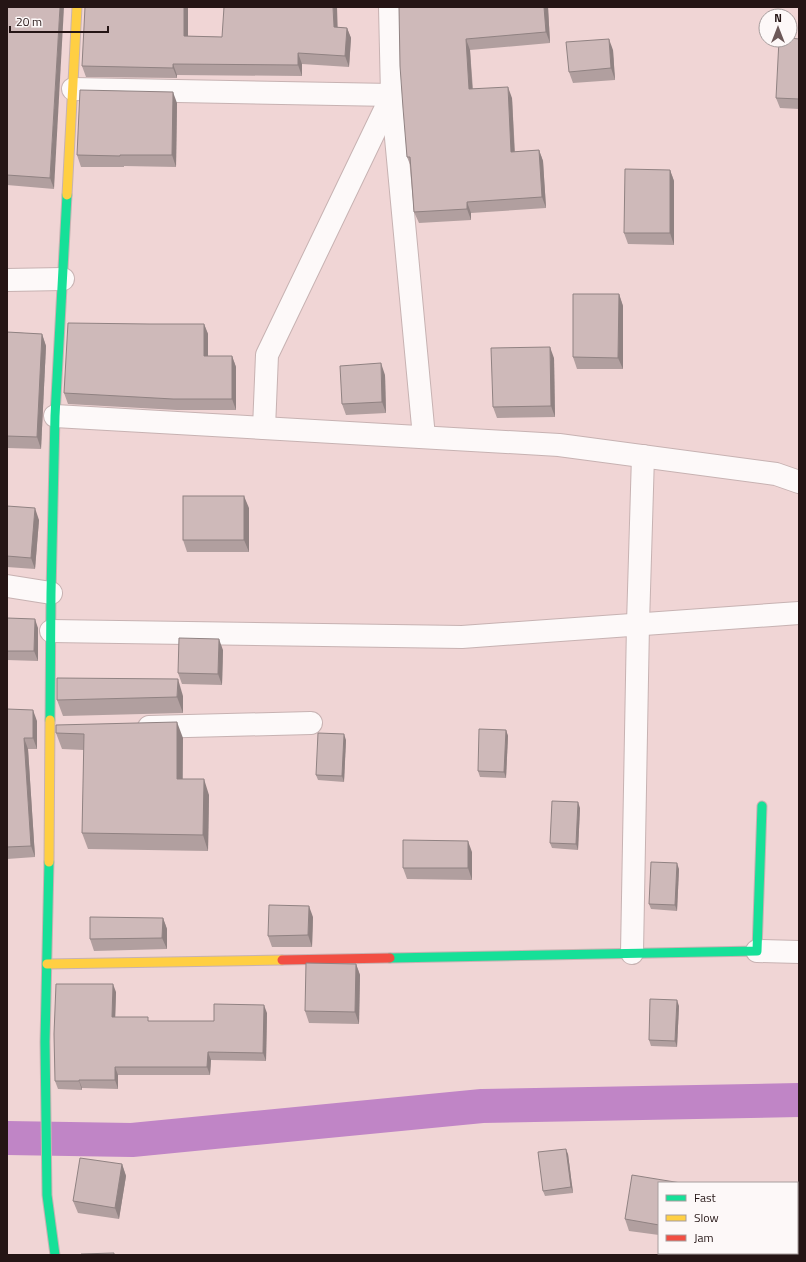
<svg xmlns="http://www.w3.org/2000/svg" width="806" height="1262" viewBox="0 0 806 1262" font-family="'Titillium Web',sans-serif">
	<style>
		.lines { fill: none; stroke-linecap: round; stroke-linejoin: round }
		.canal { stroke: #c085c6; stroke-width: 34 }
		.street-casing { stroke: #c7b2b2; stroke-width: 24 }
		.fast-casing { stroke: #c7b2b2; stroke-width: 11 }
		.slow-casing { stroke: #c7b2b2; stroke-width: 11 }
		.jam-casing { stroke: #c7b2b2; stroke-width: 11 }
		.street { stroke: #fdf9f9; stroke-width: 22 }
		.fast { stroke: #16e098; stroke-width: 9 }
		.slow { stroke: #ffcf43; stroke-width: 9 }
		.jam { stroke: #f24e42; stroke-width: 9 }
		.wall { fill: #b19f9f }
		.shaded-wall { fill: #908282 }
		.building { fill: #ceb9b9; stroke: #908282 }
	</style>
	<rect width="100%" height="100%" fill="#f0d5d5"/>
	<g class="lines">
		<polyline class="canal" points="7,1138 132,1140 482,1106 799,1100"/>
		<defs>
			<g id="street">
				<polyline points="73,89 392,95 424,437"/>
				<polyline points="7,280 63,279"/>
				<polyline points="55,416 559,445 776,474 799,482"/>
				<polyline points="264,428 267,355 392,95 390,7"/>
				<polyline points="7,586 51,593"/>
				<polyline points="51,631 462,637 799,613"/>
				<polyline points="149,727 311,723"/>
				<polyline points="757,951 799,952"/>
				<polyline points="632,953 638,624 643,456"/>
			</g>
			<g id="fast">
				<polyline points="50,720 51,593 55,416 67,195"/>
				<polyline points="49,862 45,1042 47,1195 55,1255"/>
				<polyline points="390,958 757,951 762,806"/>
			</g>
			<g id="slow">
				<polyline points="67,195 77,7"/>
				<polyline points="49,862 50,720"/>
				<polyline points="47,964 282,960"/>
			</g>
			<polyline id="jam" points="282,960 390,958"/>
		</defs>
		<use href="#street" class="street-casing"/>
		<use href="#fast" class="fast-casing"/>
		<use href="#slow" class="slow-casing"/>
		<use href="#jam" class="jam-casing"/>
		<use href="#street" class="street"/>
		<use href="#fast" class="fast"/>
		<use href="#slow" class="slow"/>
		<use href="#jam" class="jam"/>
	</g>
	<g class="wall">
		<polygon points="7,7 54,189 7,185"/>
		<polygon points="188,7 188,36 222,37 337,27 347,28 351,38 349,67 302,64 302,76 177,75 177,78 86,77 82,66"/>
		<polygon points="399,7 548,7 550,43 470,50 473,89 512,98 515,152 539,150 543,161 546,208 471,213 471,220 419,223 414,212 411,167 407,157"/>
		<polygon points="799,39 799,109 780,108 776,98"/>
		<polygon points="613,50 615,80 573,83 569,72"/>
		<polygon points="177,103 176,167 124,166 124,167 81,167 77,155"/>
		<polygon points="670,170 674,181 674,245 628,244 624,233"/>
		<polygon points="619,294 623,306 623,369 577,369 573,357"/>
		<polygon points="149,324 204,324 208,334 208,356 232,356 236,367 236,410 177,410 68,404 64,393"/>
		<polygon points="7,332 42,334 46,346 41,449 7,448"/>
		<polygon points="554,358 555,417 497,418 493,407"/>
		<polygon points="385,375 386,413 346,415 342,404"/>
		<polygon points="7,506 39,520 35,569 7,567"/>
		<polygon points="249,508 249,552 187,552 183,540"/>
		<polygon points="7,618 38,628 38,661 7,660"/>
		<polygon points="223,650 222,685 182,684 178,673"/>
		<polygon points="183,696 183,713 63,716 57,700"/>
		<polygon points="7,709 37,721 37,749 28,749 35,857 7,859"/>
		<polygon points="56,725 183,738 183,779 209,795 208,851 88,849 82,833 84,750 62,749 56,733"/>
		<polygon points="506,730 508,736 506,778 480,777 478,771"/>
		<polygon points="346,740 344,782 318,780 316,775"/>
		<polygon points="580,808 578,850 552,848 550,843"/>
		<polygon points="472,852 472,880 407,879 403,868"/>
		<polygon points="679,869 677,911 651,909 649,904"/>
		<polygon points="313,917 312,947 272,947 268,936"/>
		<polygon points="163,918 167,929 167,949 94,951 90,939"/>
		<polygon points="356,964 360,975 359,1024 309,1023 305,1011"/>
		<polygon points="116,992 115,1017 149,1021 214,1021 267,1013 266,1061 211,1060 210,1075 118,1075 118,1089 82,1088 82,1090 58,1089 55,1081"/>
		<polygon points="679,1006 677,1047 651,1046 649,1040"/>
		<polygon points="568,1154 573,1193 545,1196 543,1191"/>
		<polygon points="122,1164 126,1176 119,1219 78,1213 73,1201"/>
		<polygon points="659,1183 659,1235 629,1231 625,1219"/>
	</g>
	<g class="shaded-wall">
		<polygon points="60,7 64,7 54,189 50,178"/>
		<polygon points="184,7 188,7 188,46 184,36"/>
		<polygon points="333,7 337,7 338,38 334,27"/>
		<polygon points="544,7 548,7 550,43 546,32"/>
		<polygon points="347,28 351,38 349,67 345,56"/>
		<polygon points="466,39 470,50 473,100 469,89"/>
		<polygon points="609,39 613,50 615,80 611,68"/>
		<polygon points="298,53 302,64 302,76 298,65"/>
		<polygon points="173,64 177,75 177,78 173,68"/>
		<polygon points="508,87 512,98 515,163 511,152"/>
		<polygon points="173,92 177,103 176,167 172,155"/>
		<polygon points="539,150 543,161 546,208 542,197"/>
		<polygon points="670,170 674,181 674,245 670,233"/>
		<polygon points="467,202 471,213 471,220 467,209"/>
		<polygon points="619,294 623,306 623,369 618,358"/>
		<polygon points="204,324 208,334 208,367 204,356"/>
		<polygon points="42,334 46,346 41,449 37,437"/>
		<polygon points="550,347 554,358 555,417 551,406"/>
		<polygon points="232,356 236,367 236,410 232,399"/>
		<polygon points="381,363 385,375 386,413 382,402"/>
		<polygon points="244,496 249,508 249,552 244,540"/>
		<polygon points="35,508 39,520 35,569 31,558"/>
		<polygon points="35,619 38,628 38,661 34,651"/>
		<polygon points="219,639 223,650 222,685 218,674"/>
		<polygon points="178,679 183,696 183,713 177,697"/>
		<polygon points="33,710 37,721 37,749 33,738"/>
		<polygon points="177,722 183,738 182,795 177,779"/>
		<polygon points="506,730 508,736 506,778 504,772"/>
		<polygon points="344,734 346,740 344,782 342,776"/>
		<polygon points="24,738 28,749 35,857 31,846"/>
		<polygon points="204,779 209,795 208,851 203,835"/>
		<polygon points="578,802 580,808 578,850 576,844"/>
		<polygon points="468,841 472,852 472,880 468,868"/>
		<polygon points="677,863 679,869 677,911 675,905"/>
		<polygon points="309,906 313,917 312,947 308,935"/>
		<polygon points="163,918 167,929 167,949 162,938"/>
		<polygon points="356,964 360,975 359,1024 355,1012"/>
		<polygon points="113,984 116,992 115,1025 112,1017"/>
		<polygon points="677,1000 679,1006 677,1047 675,1041"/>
		<polygon points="264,1005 267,1013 266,1061 263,1053"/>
		<polygon points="208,1052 211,1060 210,1075 207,1067"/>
		<polygon points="115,1067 118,1075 118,1089 115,1080"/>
		<polygon points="79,1080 82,1088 82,1090 79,1081"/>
		<polygon points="566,1149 568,1154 573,1193 571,1187"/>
		<polygon points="122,1164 126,1176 119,1219 115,1208"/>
	</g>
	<g class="building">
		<polygon points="7,7 60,7 50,178 7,175"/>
		<polygon points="85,7 184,7 184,36 222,37 224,7 333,7 334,27 347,28 345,56 298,53 298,65 173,64 173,68 82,66"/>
		<polygon points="399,7 544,7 546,32 466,39 469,89 508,87 511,152 539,150 542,197 467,202 467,209 414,212 410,157 407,157 403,108 400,66"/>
		<polygon points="790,38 799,39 799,99 776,98 779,40 790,40"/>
		<polygon points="609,39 611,68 569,72 566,42"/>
		<polygon points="80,90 173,92 172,155 120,155 120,156 77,155"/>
		<polygon points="625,169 670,170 670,233 624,233"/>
		<polygon points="573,294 619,294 618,358 573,357"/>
		<polygon points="68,323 149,324 204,324 204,356 232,356 232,399 173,399 64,393"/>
		<polygon points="7,332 42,334 37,437 7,436"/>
		<polygon points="550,347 551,406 493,407 491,348"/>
		<polygon points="381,363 382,402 342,404 340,366"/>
		<rect x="183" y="496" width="61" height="44"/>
		<polygon points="7,506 35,508 31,558 7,556"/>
		<polygon points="7,618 35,619 34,651 7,651"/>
		<polygon points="179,638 219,639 218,674 178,673"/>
		<polygon points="57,678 178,679 177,697 57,700"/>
		<polygon points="7,709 33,710 33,738 24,738 31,846 7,847"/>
		<polygon points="177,722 177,779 204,779 203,835 82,833 84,734 56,733 56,725"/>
		<polygon points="479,729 506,730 504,772 478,771"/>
		<polygon points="318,733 344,734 342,776 316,775"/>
		<polygon points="552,801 578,802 576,844 550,843"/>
		<polygon points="403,840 468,841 468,868 403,868"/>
		<polygon points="651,862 677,863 675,905 649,904"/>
		<polygon points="269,905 309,906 308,935 268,936"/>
		<polygon points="90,917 163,918 162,938 90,939"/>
		<polygon points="306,963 356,964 355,1012 305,1011"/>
		<polygon points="56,984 113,984 112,1017 148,1017 148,1021 214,1021 214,1004 264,1005 263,1053 208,1052 207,1067 115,1067 115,1080 79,1080 79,1081 55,1081 54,1034"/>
		<polygon points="650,999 677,1000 675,1041 649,1040"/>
		<polygon points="566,1149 571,1187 543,1191 538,1152"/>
		<polygon points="80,1158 122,1164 115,1208 73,1201"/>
		<polygon points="632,1175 681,1183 659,1183 659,1225 625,1219"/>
		<polygon points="114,1253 114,1255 81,1255 81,1254"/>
	</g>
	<rect width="806" height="1262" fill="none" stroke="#251515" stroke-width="16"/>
	<rect x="658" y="1182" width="140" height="72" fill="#fdf8f8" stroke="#a79d9d"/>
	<rect x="666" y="1195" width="20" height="6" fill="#16e098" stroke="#a79d9d"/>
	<text x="694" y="1202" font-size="12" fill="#251515">Fast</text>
	<rect x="666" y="1215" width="20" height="6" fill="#ffcf43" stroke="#a79d9d"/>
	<text x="694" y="1222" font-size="12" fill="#251515">Slow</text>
	<rect x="666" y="1235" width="20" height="6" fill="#f24e42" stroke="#a79d9d"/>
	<text x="694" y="1242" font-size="12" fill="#251515">Jam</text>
	<g transform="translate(778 28)"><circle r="19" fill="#fdf8f8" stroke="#a79d9d"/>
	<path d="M0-3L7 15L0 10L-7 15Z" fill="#6c5858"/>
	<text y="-6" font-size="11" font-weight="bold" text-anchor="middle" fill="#251515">N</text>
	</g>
	<path d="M10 26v6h98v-6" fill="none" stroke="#251515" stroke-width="2"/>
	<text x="16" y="26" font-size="12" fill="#251515" stroke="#fdf8f8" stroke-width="3" paint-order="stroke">20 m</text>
</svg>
